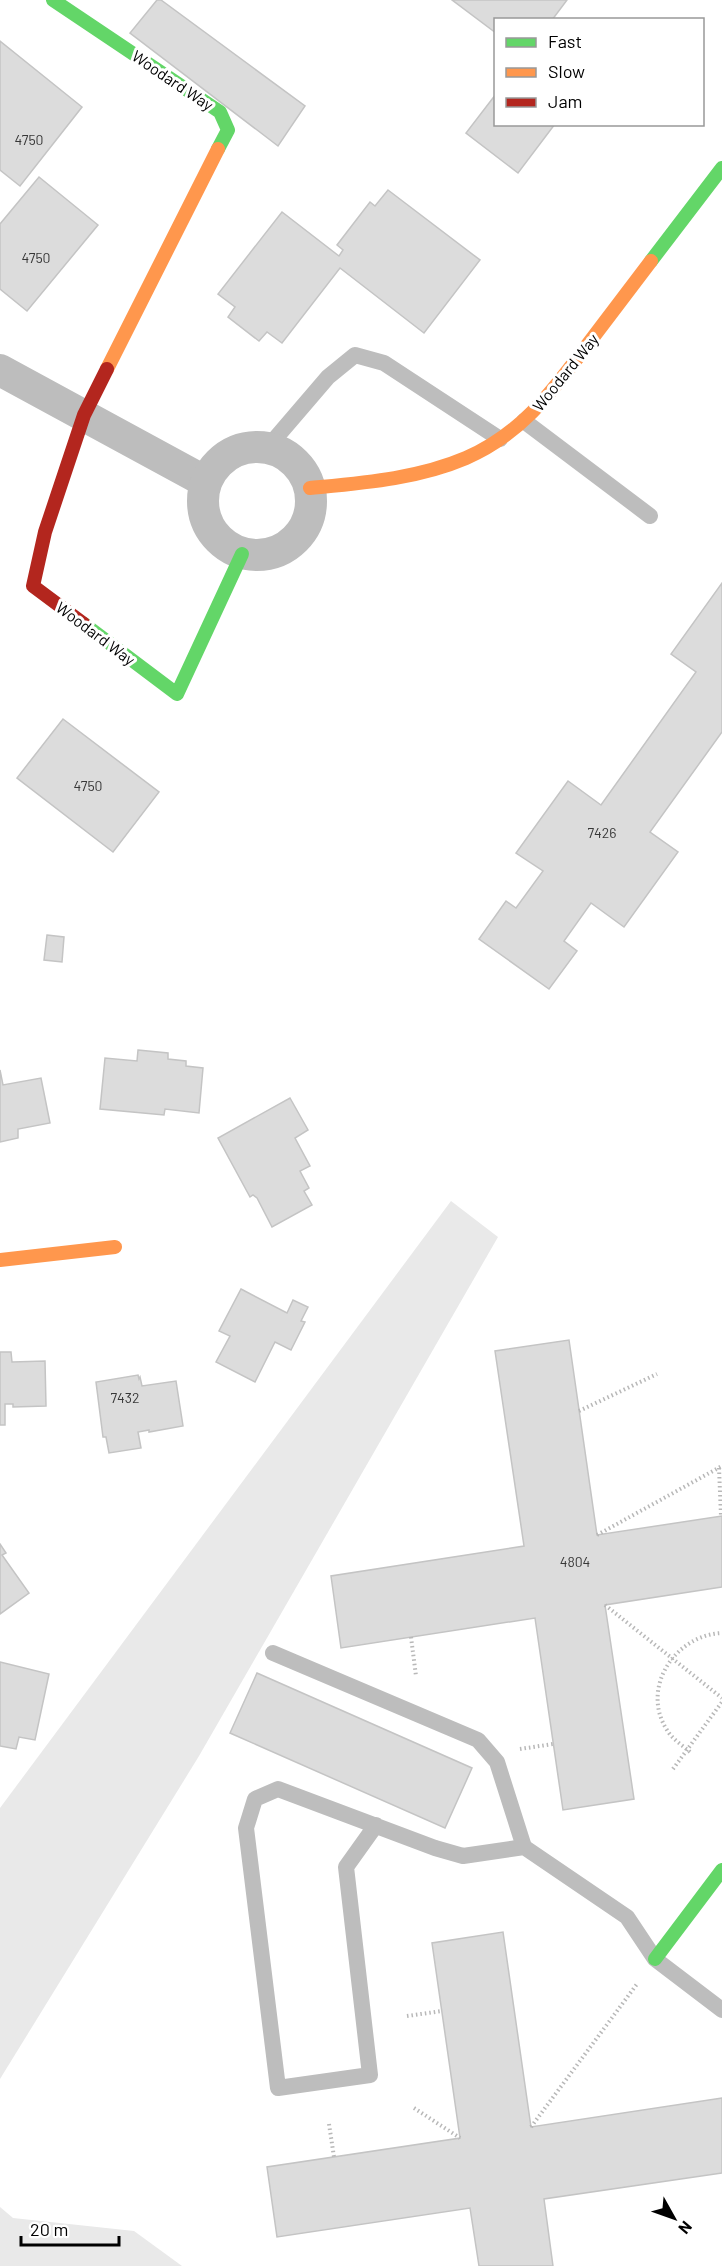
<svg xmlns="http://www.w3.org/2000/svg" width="722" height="2266" viewBox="0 0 722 2266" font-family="Barlow,sans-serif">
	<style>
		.green { fill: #e9e9e9 }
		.building { fill: #dcdcdc; stroke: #c4c4c4; stroke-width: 1.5 }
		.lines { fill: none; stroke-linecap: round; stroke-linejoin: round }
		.path { stroke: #b8b8b8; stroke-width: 4; stroke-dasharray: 1.5 3; stroke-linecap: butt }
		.lane { stroke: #bdbdbd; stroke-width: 16 }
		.street { stroke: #bdbdbd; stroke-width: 32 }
		.fast { stroke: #63d668; stroke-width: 14 }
		.slow { stroke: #ff974d; stroke-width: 14 }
		.jam { stroke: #b3261e; stroke-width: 14 }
		.labels { text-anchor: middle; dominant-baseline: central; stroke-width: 6; stroke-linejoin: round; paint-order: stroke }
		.number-label { font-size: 14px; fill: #373737 }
		.street-label { font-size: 16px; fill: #000; stroke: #fff }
	</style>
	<rect width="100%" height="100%" fill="#fff"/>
	<g class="green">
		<polygon points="451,1201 498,1237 199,1756 0,2079 0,1808"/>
		<polygon points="0,2207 13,2218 134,2231 182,2266 0,2266"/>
	</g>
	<g class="building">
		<polygon points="157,0 161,0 305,106 278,146 130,33"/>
		<polygon points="452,0 567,0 552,20 496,20 496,33"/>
		<polygon points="0,41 82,107 20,186 0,170"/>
		<polygon points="496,94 496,124 555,124 518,173 466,133"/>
		<polygon points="39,177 98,225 27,311 0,289 0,224"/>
		<polygon points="388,190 480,260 424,333 340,268 282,343 267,332 259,341 228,317 235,307 218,294 282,212 339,256 343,250 337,245 370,202 375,206"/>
		<polygon points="722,583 722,732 650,832 678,852 624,927 591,903 564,941 577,951 549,989 479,939 506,901 516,908 543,871 516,853 568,781 601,805 696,672 671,654"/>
		<polygon points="63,719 159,792 113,852 17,778"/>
		<polygon points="47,935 64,937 62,962 44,960"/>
		<polygon points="138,1050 168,1053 168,1059 186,1061 186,1066 203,1068 199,1113 165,1109 164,1115 100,1109 105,1058 137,1061"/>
		<polygon points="0,1070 3,1085 41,1078 50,1123 18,1129 18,1138 0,1142"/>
		<polygon points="290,1098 308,1130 295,1138 310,1166 300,1171 309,1188 304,1191 312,1205 272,1227 257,1198 253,1195 250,1197 218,1138"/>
		<polygon points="241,1289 287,1313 293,1300 308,1307 301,1321 305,1322 291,1350 275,1342 255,1382 216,1362 230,1336 219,1331"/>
		<polygon points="569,1340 597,1535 722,1516 722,1587 605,1605 634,1799 563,1810 535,1618 341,1648 331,1576 524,1546 495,1351"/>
		<polygon points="0,1352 11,1352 12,1362 45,1361 46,1406 13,1407 13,1404 5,1404 5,1425 0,1425"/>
		<polygon points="138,1375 139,1379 140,1377 142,1386 176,1381 183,1426 149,1432 149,1430 138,1432 141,1448 109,1453 106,1437 103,1437 96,1382"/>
		<polygon points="0,1544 6,1553 2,1555 29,1593 0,1614"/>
		<polygon points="0,1662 49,1674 35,1740 19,1737 16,1749 0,1746"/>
		<polygon points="257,1673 472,1768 445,1828 230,1733"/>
		<polygon points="503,1932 531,2127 722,2098 722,2173 544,2199 553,2266 479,2266 470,2208 277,2237 267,2167 460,2138 432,1943"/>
	</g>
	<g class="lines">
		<g class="path">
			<polyline points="579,1411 657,1374"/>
			<polyline points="719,1468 721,1516"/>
			<polyline points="597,1535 722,1466"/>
			<polyline points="605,1605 722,1698"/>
			<polyline points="411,1637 416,1676"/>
			<polyline points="520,1749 553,1744"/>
			<path d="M 690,1752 C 682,1745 672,1739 667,1730 C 640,1688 675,1635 722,1633"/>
			<polyline points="673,1769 722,1702"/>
			<polyline points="407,2016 442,2011"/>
			<polyline points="414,2108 460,2138"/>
			<polyline points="329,2124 334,2157"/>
			<polyline points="531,2127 637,1984"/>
		</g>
		<g class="lane">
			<polyline points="524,421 650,516"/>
			<polyline points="268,447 328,377 355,355 384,363 500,439"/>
			<polyline points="273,1653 478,1740 497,1762 524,1847"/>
			<polyline points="376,1825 346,1867 370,2075 278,2088 246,1828 255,1799 278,1789 435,1848 463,1856 524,1847 627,1917 655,1959 722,2010"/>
		</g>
		<g class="street">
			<polyline points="0,370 206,482"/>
			<circle cx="257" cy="501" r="54"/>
		</g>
		<g class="fast">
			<polyline points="53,0 220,112 228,130 218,149"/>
			<polyline points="651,261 722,168"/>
			<polyline points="84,624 177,694 242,554"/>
			<polyline points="655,1959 722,1870"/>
		</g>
		<g class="slow">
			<polyline points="107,369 218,149"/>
			<path d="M 310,488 C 362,483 417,479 466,458 C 520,435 551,393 585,348 C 607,319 629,290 651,261"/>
			<polyline points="0,1260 115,1247"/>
		</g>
		<polyline class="jam" points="84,624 33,586 45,532 84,415 107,369"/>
	</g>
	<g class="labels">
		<g class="number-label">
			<text x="29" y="139">4750</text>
			<text x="36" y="257">4750</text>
			<text x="88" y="785">4750</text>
			<text x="602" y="832">7426</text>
			<text x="125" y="1397">7432</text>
			<text x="575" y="1561">4804</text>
		</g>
		<g class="street-label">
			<text transform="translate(173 80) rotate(34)">Woodard Way</text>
			<text transform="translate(565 372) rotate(-51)">Woodard Way</text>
			<text transform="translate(96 633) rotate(37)">Woodard Way</text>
		</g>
	</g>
	<rect x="494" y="18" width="210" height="108" fill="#ffffff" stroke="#999999" stroke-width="1.5"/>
	<rect x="506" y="38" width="30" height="9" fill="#63d668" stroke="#999999" stroke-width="1.5"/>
	<text x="548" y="48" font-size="18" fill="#000000">Fast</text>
	<rect x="506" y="68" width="30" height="9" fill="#ff974d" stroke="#999999" stroke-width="1.5"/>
	<text x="548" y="78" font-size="18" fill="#000000">Slow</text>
	<rect x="506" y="98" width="30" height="9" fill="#b3261e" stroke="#999999" stroke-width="1.5"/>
	<text x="548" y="108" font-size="18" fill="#000000">Jam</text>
	<g transform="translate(674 2218) rotate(130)" stroke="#ffffff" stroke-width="4.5" paint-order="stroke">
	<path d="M0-4.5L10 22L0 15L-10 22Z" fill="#000000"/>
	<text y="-9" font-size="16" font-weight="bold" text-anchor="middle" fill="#000000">N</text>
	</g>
	<path d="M21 2236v9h98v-9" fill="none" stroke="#000000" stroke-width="3"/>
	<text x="30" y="2236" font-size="18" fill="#000000" stroke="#ffffff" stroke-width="4.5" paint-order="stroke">20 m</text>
</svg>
